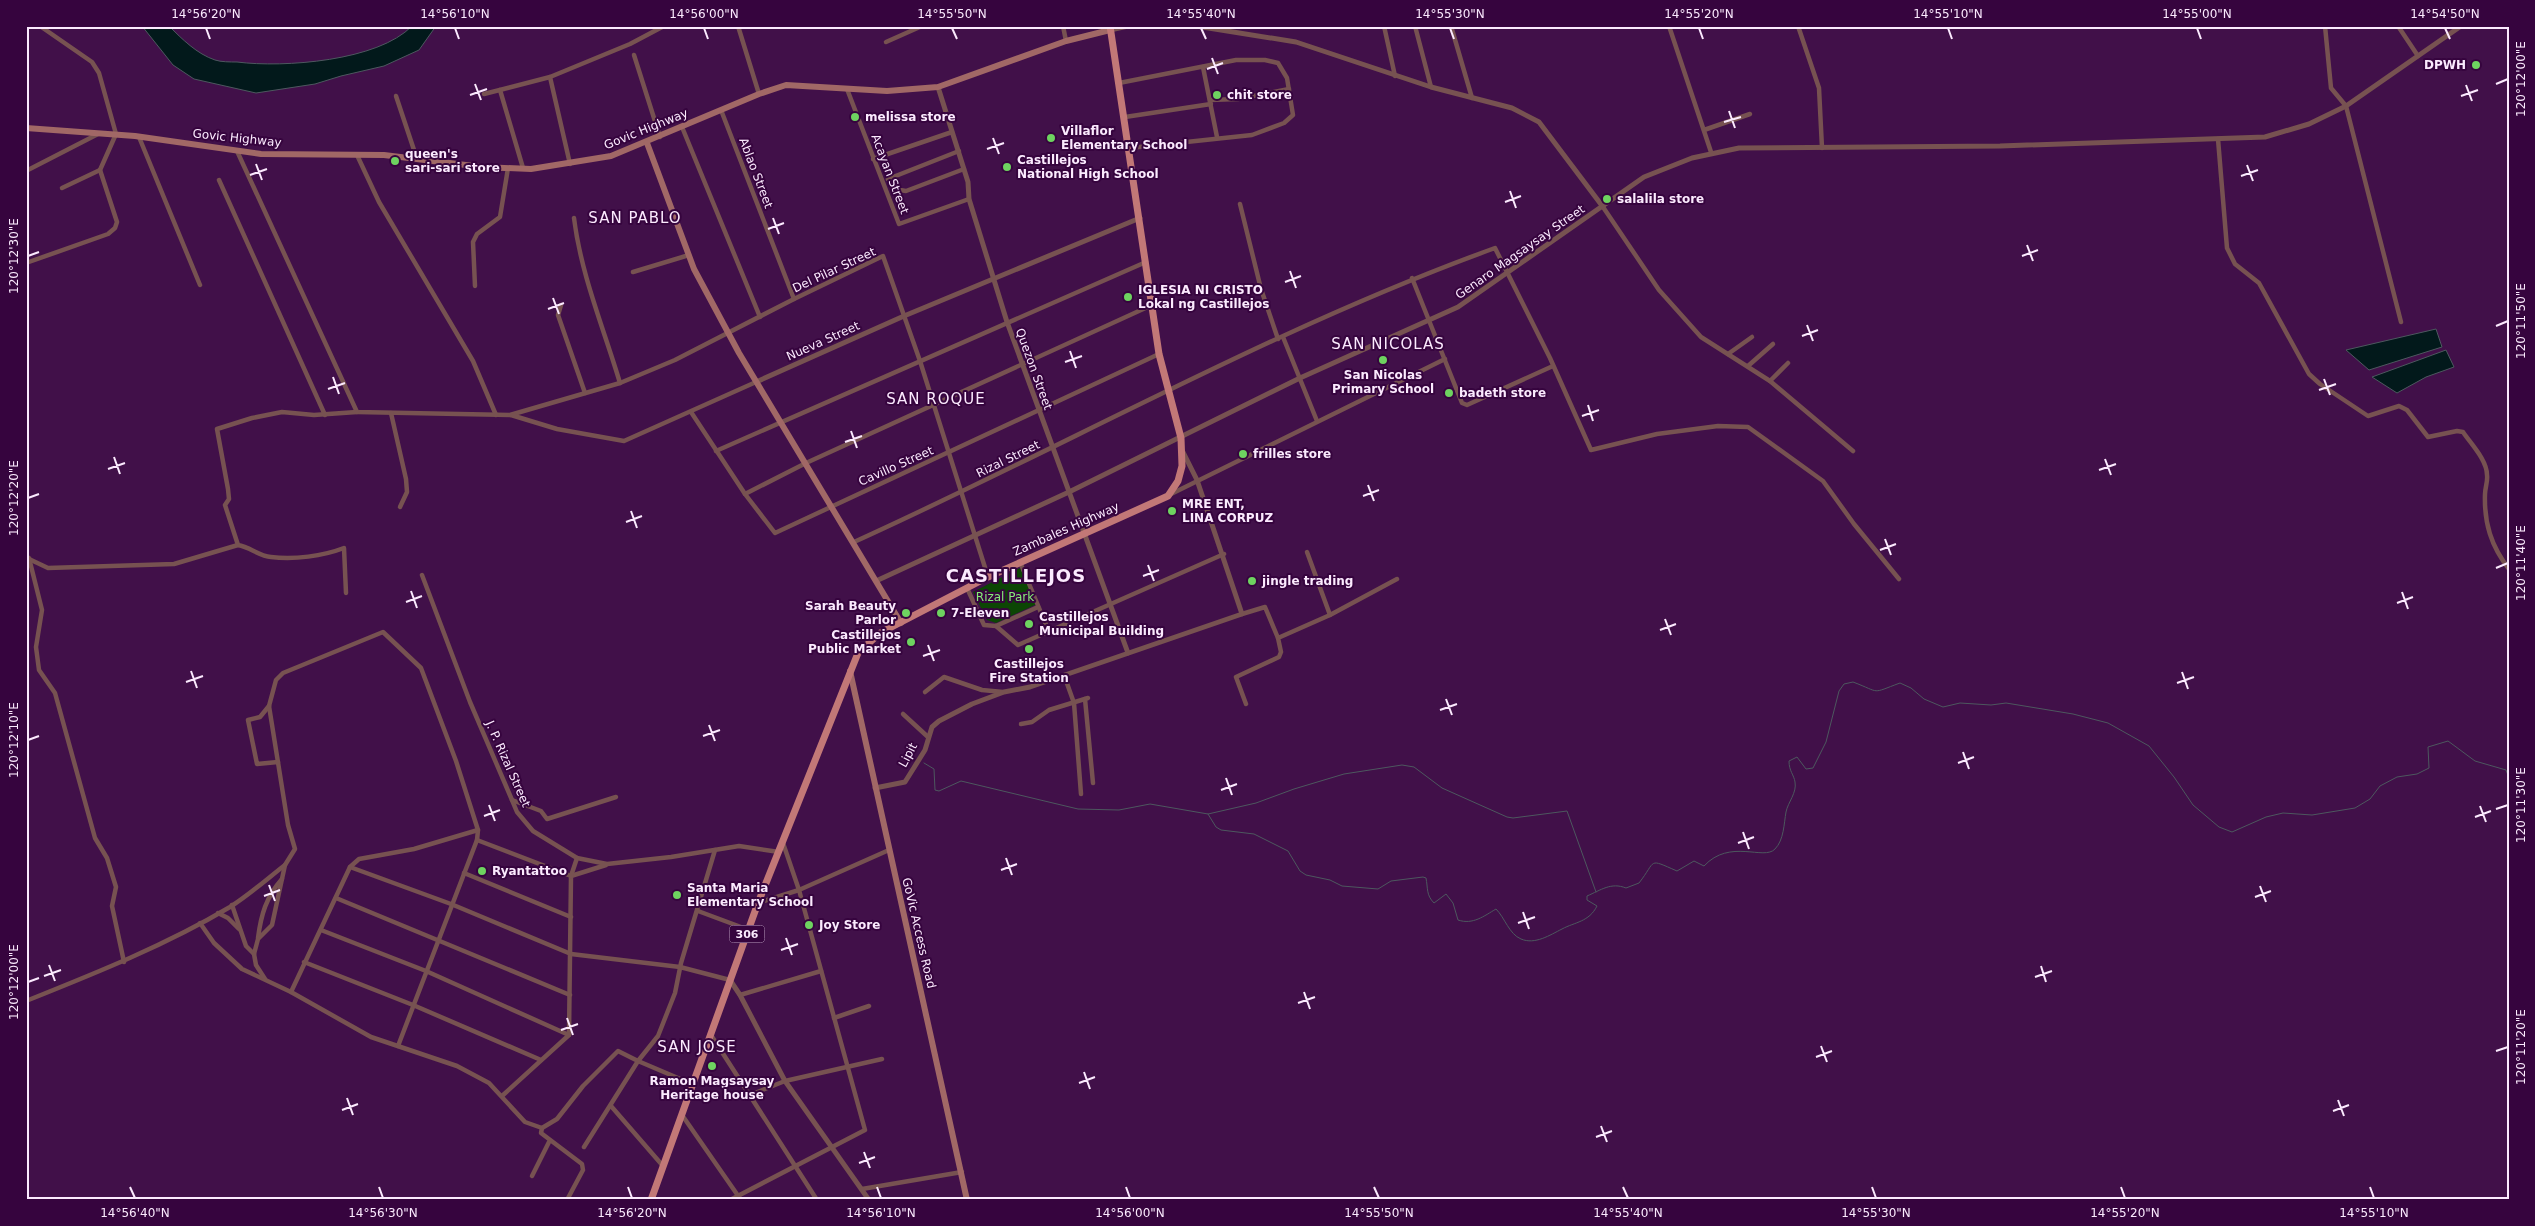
<svg xmlns="http://www.w3.org/2000/svg" width="2535" height="1226" viewBox="0 0 2535 1226" font-family="'DejaVu Sans',sans-serif">
	<style>
		.green { fill: #0c4604 }
		.water { fill: #02191b; stroke: #4d585f }
		.lines { fill: none; stroke-linecap: round; stroke-linejoin: round }
		.stream { stroke: #4d585f; stroke-width: 1 }
		.minor { stroke: #775251; stroke-width: 4.5 }
		.tertiary { stroke: #775251; stroke-width: 5 }
		.secondary { stroke: #a16866; stroke-width: 6 }
		.primary { stroke: #c27877; stroke-width: 7 }
		.ticks { fill: none; stroke: #fbeafe; stroke-width: 2 }
		.poi-dot { fill: #6ed360; stroke: #36043e; stroke-width: 2 }
		.labels { text-anchor: middle; dominant-baseline: central; stroke-width: 4; stroke-linejoin: round; paint-order: stroke }
		.shield { fill: #36043e; stroke: #c0a5c4; stroke-width: 1 }
		.shield-label { font-size: 11px; font-weight: bold; fill: #fbeafe }
		.poi-label { font-size: 12px; font-weight: bold; fill: #fbeafe; stroke: #36043e; text-anchor: start }
		.street-label { font-size: 12px; fill: #fbeafe; stroke: #36043e }
		.park-label { font-size: 12px; fill: #86ed78; stroke: #36043e }
		.quarter-label { font-size: 15px; letter-spacing: 1px; fill: #fbeafe; stroke: #36043e }
		.district-label { font-size: 18px; font-weight: bold; letter-spacing: 1px; fill: #fbeafe; stroke: #36043e }
		.neatline { fill: none; stroke: #fbeafe; stroke-width: 2 }
		.ticks-label { font-size: 12px; text-anchor: middle; fill: #fbeafe }
	</style>
	<rect width="100%" height="100%" fill="#411049"/>
	<polygon class="green" points="1020,568 1037,604 996,623 987,620 973,592"/>
	<g class="water">
		<path d="M 142,26 L 169,26 C 182,39 197,54 215,60 C 221,62 230,62 237,62 C 284,68 378,61 412,26 L 436,26 L 419,50 L 384,66 L 341,76 L 315,84 L 256,93 L 194,79 L 173,65 Z"/>
		<polygon points="2436,329 2442,347 2369,370 2346,350"/>
		<polygon points="2446,350 2454,367 2426,377 2397,393 2372,377"/>
	</g>
	<g class="lines">
		<g class="stream">
			<polyline points="924,763 934,769 935,790 939,791 961,781 1078,809 1119,810 1150,804 1208,814 1256,803 1294,789 1344,774 1402,765 1414,767 1442,788 1507,817 1513,818 1567,811 1596,892"/>
			<path d="M 1208,814 L 1216,827 L 1221,830 L 1254,834 L 1288,851 L 1300,871 L 1306,875 L 1330,880 L 1342,886 L 1378,889 L 1391,881 L 1423,877 L 1426,878 C 1428,888 1426,895 1434,903 L 1446,894 L 1453,903 L 1458,920 C 1473,925 1484,916 1496,909 C 1505,918 1509,934 1521,939 C 1535,945 1550,935 1562,929 C 1575,922 1589,922 1597,906 L 1587,900 L 1587,896 C 1601,890 1611,882 1626,888 L 1639,883 C 1657,860 1647,858 1677,871 L 1694,861 L 1704,866 C 1730,838 1764,861 1775,849 C 1784,840 1784,823 1786,812 C 1788,802 1797,793 1795,782 C 1794,775 1789,771 1789,761 L 1797,757 L 1806,769 L 1813,768 L 1826,742 L 1839,691 L 1844,684 L 1853,682 C 1882,693 1870,694 1900,683 L 1911,688 L 1924,699 L 1943,707 L 1960,703 L 1991,705 L 2006,703 L 2073,714 L 2108,723 L 2149,746 L 2174,777 L 2193,805 L 2219,827 L 2232,832 L 2266,817 L 2283,813 L 2312,815 L 2355,808 L 2370,799 L 2380,786 L 2397,777 L 2417,774 L 2429,768 L 2428,747 L 2448,741 L 2475,761 L 2506,770 L 2509,778"/>
		</g>
		<g class="minor">
			<polyline points="40,26 92,62 99,73 116,134 100,170 62,188"/>
			<polyline points="738,26 759,94"/>
			<polyline points="1063,26 1066,41"/>
			<polyline points="1384,26 1395,76"/>
			<polyline points="1415,26 1431,87"/>
			<polyline points="1451,26 1472,98"/>
			<polyline points="1669,26 1711,152"/>
			<polyline points="1798,26 1819,88 1822,148"/>
			<polyline points="2325,26 2331,88 2346,106 2401,322"/>
			<polyline points="2398,26 2418,56"/>
			<polyline points="886,42 922,26"/>
			<polyline points="634,55 660,137"/>
			<polyline points="1203,67 1217,137"/>
			<polyline points="550,77 570,164"/>
			<polyline points="1119,83 1236,60 1265,60 1278,63 1287,78 1293,115 1284,123 1252,135 1130,148"/>
			<polyline points="847,89 899,224 969,199"/>
			<polyline points="500,90 523,168"/>
			<polyline points="484,94 550,77 630,44 664,26"/>
			<polyline points="396,96 417,159"/>
			<polyline points="1210,100 1238,99 1289,89"/>
			<polyline points="721,110 794,299"/>
			<polyline points="1125,117 1211,104"/>
			<polyline points="682,127 760,317"/>
			<polyline points="1704,130 1750,114"/>
			<polyline points="139,137 200,285"/>
			<path d="M 2218,139 L 2227,248 L 2235,264 L 2259,283 L 2309,374 L 2320,384 L 2368,416 L 2399,406 L 2407,410 L 2428,437 L 2457,431 L 2463,432 C 2471,444 2487,460 2487,475 C 2488,481 2485,488 2485,494 C 2484,523 2491,546 2509,569"/>
			<polyline points="237,151 357,412 510,415 620,383 675,360 794,299 883,256 920,361 988,577"/>
			<polyline points="357,155 379,202 473,361 496,415"/>
			<polyline points="873,159 952,132"/>
			<polyline points="26,171 98,134"/>
			<polyline points="888,179 900,190 906,191 964,169"/>
			<polyline points="888,179 959,151"/>
			<polyline points="219,180 325,415"/>
			<polyline points="1240,204 1261,289 1278,339"/>
			<polyline points="1603,207 1659,290 1701,337 1770,381 1853,451"/>
			<path d="M 574,218 C 581,275 604,329 620,383"/>
			<polyline points="26,263 108,234 115,228 117,222 100,170"/>
			<polyline points="633,272 689,255"/>
			<polyline points="1412,278 1462,403 1467,405 1553,366"/>
			<polyline points="475,286 473,242 477,234 500,217 508,168"/>
			<polyline points="561,305 558,315 585,393"/>
			<polyline points="1283,337 1317,421"/>
			<polyline points="1728,354 1752,337"/>
			<polyline points="1748,366 1773,344"/>
			<polyline points="1770,381 1788,363"/>
			<polyline points="691,412 745,494 775,533 1159,354"/>
			<polyline points="391,413 406,479 407,492 400,507"/>
			<polyline points="511,415 557,429 624,441 756,382"/>
			<polyline points="716,451 1146,262"/>
			<polyline points="745,494 806,463 1152,305"/>
			<polyline points="1171,494 1445,359"/>
			<path d="M 854,542 C 1068,445 1274,328 1495,248 L 1550,358 L 1591,450 L 1657,434 L 1718,426 L 1748,427 L 1823,481 L 1854,524 L 1899,579"/>
			<polyline points="1307,552 1330,615"/>
			<polyline points="26,556 29,558 42,610 36,647 39,670 55,693 95,838 107,858 116,887 112,906 124,962"/>
			<polyline points="29,559 48,568 174,564 238,545"/>
			<polyline points="1020,562 1049,632"/>
			<polyline points="422,575 470,702 512,800 517,812 533,831 577,858 607,864 671,857 739,846 779,852"/>
			<polyline points="967,588 984,625 996,626 1038,607"/>
			<path d="M 346,593 L 344,548 C 323,556 294,560 271,557 C 259,556 250,547 238,545 L 225,505 L 229,499 L 228,489 L 217,429 L 252,418 L 282,412 L 314,415 L 357,412"/>
			<polyline points="1242,614 1265,607 1278,638"/>
			<polyline points="996,626 1018,645 1224,554"/>
			<polyline points="1064,675 1074,703 1081,794"/>
			<polyline points="925,692 944,677 982,690 1003,692"/>
			<polyline points="1085,699 1093,783"/>
			<polyline points="1246,704 1236,677 1279,657 1281,652 1278,638 1330,615 1397,579"/>
			<polyline points="269,706 260,717 248,720 257,764 278,762"/>
			<polyline points="903,714 928,737"/>
			<polyline points="1021,724 1032,722 1049,710 1088,698"/>
			<polyline points="512,800 541,811 547,819 616,797"/>
			<polyline points="477,840 571,876 569,1035 502,1096"/>
			<polyline points="350,867 451,904 571,954 680,967 730,980"/>
			<polyline points="464,873 571,917"/>
			<polyline points="571,876 606,865"/>
			<polyline points="571,876 577,858"/>
			<polyline points="336,898 570,995"/>
			<polyline points="758,903 799,890 889,850"/>
			<polyline points="232,905 246,946 254,954"/>
			<polyline points="698,911 749,930"/>
			<polyline points="218,913 228,918 239,929"/>
			<polyline points="200,923 214,943 242,969 291,992 371,1037 457,1066 489,1083 525,1122 542,1128 557,1119 583,1086 618,1051 638,1061 692,1084"/>
			<polyline points="321,930 426,971 569,1035"/>
			<path d="M 258,938 C 261,915 266,897 282,879"/>
			<polyline points="304,962 413,1005 541,1060"/>
			<polyline points="265,979 256,965 254,954 258,939 272,925 285,865 295,849 288,825 269,706 276,680 283,673 383,632 421,668 456,761 478,830 477,840 398,1046"/>
			<polyline points="291,992 350,867 359,859 414,849 478,830"/>
			<polyline points="740,995 821,971"/>
			<path d="M 26,1001 C 96,973 166,945 230,907 C 249,895 267,879 285,865"/>
			<polyline points="834,1018 869,1006"/>
			<polyline points="711,1035 817,1200"/>
			<polyline points="750,1095 785,1081 882,1059"/>
			<polyline points="611,1106 663,1166"/>
			<polyline points="682,1115 741,1200"/>
			<polyline points="542,1128 541,1133 582,1164 583,1170 567,1200"/>
			<polyline points="584,1147 638,1061 658,1036 675,993 681,963 715,850"/>
			<polyline points="532,1176 549,1142"/>
			<polyline points="862,1189 962,1172"/>
			<polyline points="730,1200 865,1130 799,890 783,843"/>
		</g>
		<g class="tertiary">
			<polyline points="1196,26 1296,42 1431,87 1512,108 1539,122 1603,207"/>
			<polyline points="1110,30 1128,26"/>
			<polyline points="938,87 968,182 969,199 1007,322 1128,653"/>
			<polyline points="756,382 904,316 1140,218"/>
			<polyline points="876,581 1069,492 1300,378 1458,307 1644,177 1692,158 1739,148 2000,146 2265,137 2309,124 2346,106 2461,26"/>
			<polyline points="875,788 905,782 925,750 932,727 939,721 972,704 1004,692 1030,687 1242,614 1197,480 1183,452"/>
			<polyline points="730,980 740,995 785,1081 869,1200"/>
		</g>
		<g class="secondary">
			<polyline points="26,128 135,136 261,154 384,155 482,167 531,169 611,156 759,94 786,85 887,91 938,87 1066,41 1110,30"/>
			<polyline points="647,143 694,269 739,353 901,623"/>
			<polyline points="850,671 967,1200"/>
		</g>
		<polyline class="primary" points="651,1200 758,903 858,653 880,633 988,577 1168,496 1178,481 1182,466 1181,438 1159,354 1110,26"/>
	</g>
	<path class="ticks" d="M 206,28 L 210,39M 455,28 L 459,39M 704,28 L 708,39M 952,28 L 957,39M 1201,28 L 1206,39M 1450,28 L 1454,39M 1699,28 L 1703,39M 1948,28 L 1952,39M 2197,28 L 2201,39M 2445,28 L 2450,39M 1212,58 L 1218,74M 1207,69 L 1223,63M 475,84 L 481,100M 2496,84 L 2508,79M 2466,85 L 2472,101M 470,95 L 487,89M 2461,96 L 2478,90M 1729,111 L 1735,128M 1724,122 L 1741,117M 993,138 L 999,154M 987,149 L 1004,143M 256,164 L 262,180M 2247,165 L 2253,181M 250,175 L 267,169M 2241,176 L 2258,170M 1510,191 L 1516,208M 1505,202 L 1521,196M 773,218 L 779,234M 768,229 L 784,223M 2027,245 L 2033,261M 28,256 L 39,252M 2022,256 L 2038,250M 1290,271 L 1296,288M 1285,282 L 1301,276M 553,298 L 559,314M 548,309 L 564,303M 1807,325 L 1813,341M 2496,326 L 2508,321M 1802,336 L 1818,330M 1070,351 L 1076,368M 1065,362 L 1082,356M 333,377 L 339,394M 2324,379 L 2330,395M 328,389 L 345,383M 2319,390 L 2336,384M 1588,405 L 1593,421M 1582,416 L 1599,410M 851,431 L 857,448M 845,442 L 862,436M 114,457 L 120,474M 2105,459 L 2111,475M 108,469 L 125,463M 2099,470 L 2116,464M 1368,485 L 1374,501M 1363,496 L 1379,490M 28,498 L 39,494M 631,511 L 637,528M 626,522 L 642,516M 1885,539 L 1891,555M 1880,550 L 1896,544M 1148,565 L 1154,581M 2496,568 L 2508,563M 1143,576 L 1159,570M 411,591 L 417,608M 2402,592 L 2408,609M 406,602 L 422,596M 2397,603 L 2413,597M 1665,619 L 1671,635M 1660,630 L 1676,624M 928,645 L 934,661M 923,656 L 940,650M 191,671 L 197,688M 2182,672 L 2188,689M 186,682 L 203,676M 2177,683 L 2194,677M 1446,699 L 1452,715M 1440,710 L 1457,704M 709,725 L 715,741M 703,736 L 720,730M 28,740 L 39,736M 1963,752 L 1969,769M 1958,763 L 1974,757M 1226,778 L 1232,795M 1221,790 L 1237,784M 489,805 L 495,821M 2480,806 L 2486,822M 2496,809 L 2508,805M 484,816 L 500,810M 2475,817 L 2491,811M 1743,832 L 1749,849M 1738,843 L 1754,837M 1006,858 L 1012,875M 1001,870 L 1017,864M 269,885 L 275,901M 2260,886 L 2266,902M 264,896 L 280,890M 2255,897 L 2271,891M 1523,912 L 1529,929M 1518,923 L 1535,917M 786,938 L 792,955M 781,950 L 798,944M 49,965 L 55,981M 2041,966 L 2046,982M 44,976 L 61,970M 2035,977 L 2052,971M 28,982 L 39,978M 1304,992 L 1310,1009M 1298,1003 L 1315,997M 567,1018 L 573,1035M 561,1030 L 578,1024M 1821,1046 L 1827,1062M 2496,1051 L 2508,1047M 1816,1057 L 1832,1051M 1084,1072 L 1090,1089M 1079,1083 L 1095,1077M 347,1098 L 353,1115M 2338,1100 L 2344,1116M 342,1110 L 358,1104M 2333,1111 L 2349,1105M 1601,1126 L 1607,1142M 1596,1137 L 1612,1131M 864,1152 L 870,1168M 859,1163 L 875,1157M 130,1187 L 135,1198M 379,1187 L 383,1198M 628,1187 L 632,1198M 877,1187 L 881,1198M 1126,1187 L 1130,1198M 1374,1187 L 1379,1198M 1623,1187 L 1628,1198M 1872,1187 L 1876,1198M 2121,1187 L 2125,1198M 2370,1187 L 2374,1198"/>
	<g class="poi-dot">
		<circle cx="2476" cy="65" r="5"/>
		<circle cx="1217" cy="95" r="5"/>
		<circle cx="855" cy="117" r="5"/>
		<circle cx="1051" cy="138" r="5"/>
		<circle cx="395" cy="161" r="5"/>
		<circle cx="1007" cy="167" r="5"/>
		<circle cx="1607" cy="199" r="5"/>
		<circle cx="1128" cy="297" r="5"/>
		<circle cx="1383" cy="360" r="5"/>
		<circle cx="1449" cy="393" r="5"/>
		<circle cx="1243" cy="454" r="5"/>
		<circle cx="1172" cy="511" r="5"/>
		<circle cx="1252" cy="581" r="5"/>
		<circle cx="906" cy="613" r="5"/>
		<circle cx="941" cy="613" r="5"/>
		<circle cx="1029" cy="624" r="5"/>
		<circle cx="911" cy="642" r="5"/>
		<circle cx="1029" cy="649" r="5"/>
		<circle cx="482" cy="871" r="5"/>
		<circle cx="677" cy="895" r="5"/>
		<circle cx="809" cy="925" r="5"/>
		<circle cx="712" cy="1066" r="5"/>
	</g>
	<g class="labels">
		<rect class="shield" x="729.5" y="925.5" width="35" height="17" rx="4"/>
		<g class="shield-label">
			<text x="747" y="934">306</text>
		</g>
		<g class="poi-label">
			<text x="2466" y="65" text-anchor="end">DPWH</text>
			<text x="1227" y="95">chit store</text>
			<text x="865" y="117">melissa store</text>
			<text x="1061" y="131">Villaflor<tspan x="1061" dy="14">Elementary School</tspan></text>
			<text x="405" y="154">queen's<tspan x="405" dy="14">sari-sari store</tspan></text>
			<text x="1017" y="160">Castillejos<tspan x="1017" dy="14">National High School</tspan></text>
			<text x="1617" y="199">salalila store</text>
			<text x="1138" y="290">IGLESIA NI CRISTO<tspan x="1138" dy="14">Lokal ng Castillejos</tspan></text>
			<text x="1383" y="375" text-anchor="middle">San Nicolas<tspan x="1383" dy="14">Primary School</tspan></text>
			<text x="1459" y="393">badeth store</text>
			<text x="1253" y="454">frilles store</text>
			<text x="1182" y="504">MRE ENT,<tspan x="1182" dy="14">LINA CORPUZ</tspan></text>
			<text x="1262" y="581">jingle trading</text>
			<text x="896" y="606" text-anchor="end">Sarah Beauty<tspan x="896" dy="14">Parlor</tspan></text>
			<text x="951" y="613">7-Eleven</text>
			<text x="1039" y="617">Castillejos<tspan x="1039" dy="14">Municipal Building</tspan></text>
			<text x="901" y="635" text-anchor="end">Castillejos<tspan x="901" dy="14">Public Market</tspan></text>
			<text x="1029" y="664" text-anchor="middle">Castillejos<tspan x="1029" dy="14">Fire Station</tspan></text>
			<text x="492" y="871">Ryantattoo</text>
			<text x="687" y="888">Santa Maria<tspan x="687" dy="14">Elementary School</tspan></text>
			<text x="819" y="925">Joy Store</text>
			<text x="712" y="1081" text-anchor="middle">Ramon Magsaysay<tspan x="712" dy="14">Heritage house</tspan></text>
		</g>
		<g class="street-label">
			<text transform="translate(646 129) rotate(-22)">Govic Highway</text>
			<text transform="translate(237 138) rotate(6)">Govic Highway</text>
			<text transform="translate(756 173) rotate(69)">Ablao Street</text>
			<text transform="translate(890 174) rotate(69)">Acayan Street</text>
			<text transform="translate(1520 252) rotate(-35)">Genaro Magsaysay Street</text>
			<text transform="translate(834 270) rotate(-25)">Del Pilar Street</text>
			<text transform="translate(823 341) rotate(-24)">Nueva Street</text>
			<text transform="translate(1034 369) rotate(70)">Quezon Street</text>
			<text transform="translate(1008 459) rotate(-26)">Rizal Street</text>
			<text transform="translate(896 466) rotate(-24)">Cavillo Street</text>
			<text transform="translate(1066 529) rotate(-24)">Zambales Highway</text>
			<text transform="translate(908 755) rotate(-62)">Lipit</text>
			<text transform="translate(508 764) rotate(66)">J. P. Rizal Street</text>
			<text transform="translate(919 933) rotate(77)">GoVic Access Road</text>
		</g>
		<g class="park-label">
			<text x="1005" y="597">Rizal Park</text>
		</g>
		<g class="quarter-label">
			<text x="635" y="218">SAN PABLO</text>
			<text x="1388" y="344">SAN NICOLAS</text>
			<text x="936" y="399">SAN ROQUE</text>
			<text x="697" y="1047">SAN JOSE</text>
		</g>
		<g class="district-label">
			<text x="1016" y="575">CASTILLEJOS</text>
		</g>
	</g>
	<rect width="2535" height="1226" fill="none" stroke="#36043e" stroke-width="55"/>
	<rect x="28" y="28" width="2480" height="1170" class="neatline"/>
	<g class="ticks-label">
		<text x="206" y="18">14°56'20"N</text>
		<text x="455" y="18">14°56'10"N</text>
		<text x="704" y="18">14°56'00"N</text>
		<text x="952" y="18">14°55'50"N</text>
		<text x="1201" y="18">14°55'40"N</text>
		<text x="1450" y="18">14°55'30"N</text>
		<text x="1699" y="18">14°55'20"N</text>
		<text x="1948" y="18">14°55'10"N</text>
		<text x="2197" y="18">14°55'00"N</text>
		<text x="2445" y="18">14°54'50"N</text>
		<text transform="translate(2521 79) rotate(-90)" y="4">120°12'00"E</text>
		<text transform="translate(14 256) rotate(-90)" y="4">120°12'30"E</text>
		<text transform="translate(2521 321) rotate(-90)" y="4">120°11'50"E</text>
		<text transform="translate(14 498) rotate(-90)" y="4">120°12'20"E</text>
		<text transform="translate(2521 563) rotate(-90)" y="4">120°11'40"E</text>
		<text transform="translate(14 740) rotate(-90)" y="4">120°12'10"E</text>
		<text transform="translate(2521 805) rotate(-90)" y="4">120°11'30"E</text>
		<text transform="translate(14 982) rotate(-90)" y="4">120°12'00"E</text>
		<text transform="translate(2521 1047) rotate(-90)" y="4">120°11'20"E</text>
		<text x="135" y="1217">14°56'40"N</text>
		<text x="383" y="1217">14°56'30"N</text>
		<text x="632" y="1217">14°56'20"N</text>
		<text x="881" y="1217">14°56'10"N</text>
		<text x="1130" y="1217">14°56'00"N</text>
		<text x="1379" y="1217">14°55'50"N</text>
		<text x="1628" y="1217">14°55'40"N</text>
		<text x="1876" y="1217">14°55'30"N</text>
		<text x="2125" y="1217">14°55'20"N</text>
		<text x="2374" y="1217">14°55'10"N</text>
	</g>
</svg>
